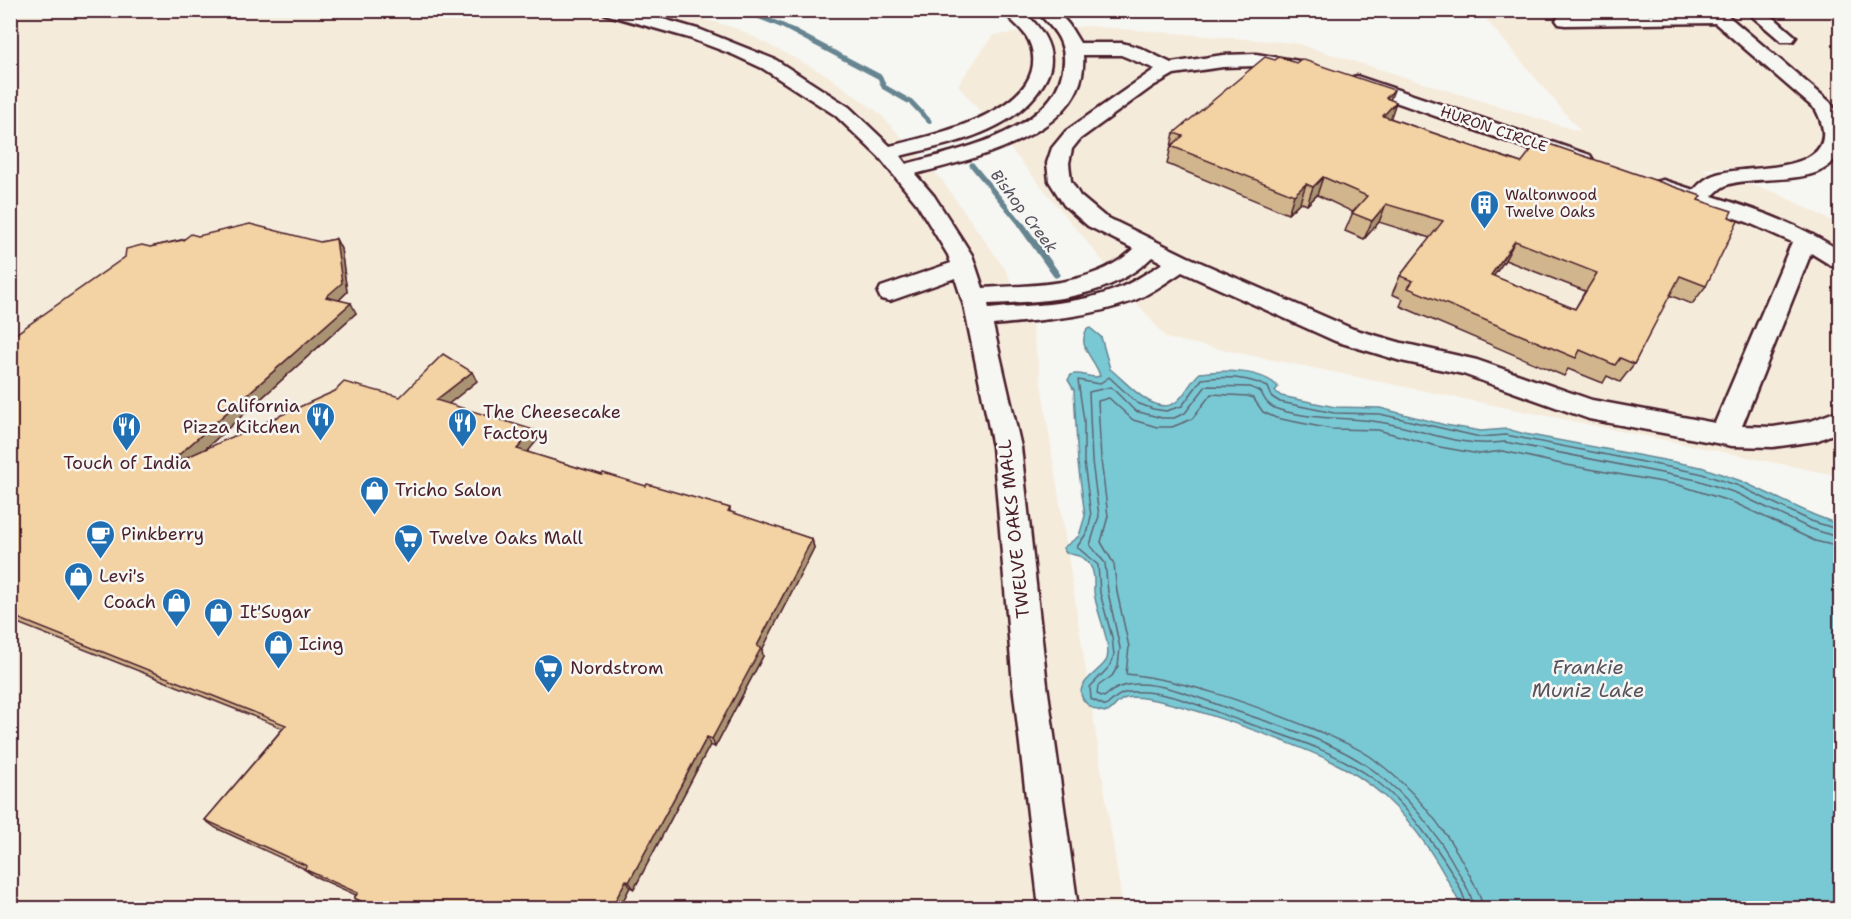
<svg xmlns="http://www.w3.org/2000/svg" width="1851" height="919" viewBox="0 0 1851 919" font-family="'Shantell Sans',sans-serif">
	<style>
		.built { fill: #f5ebdb }
		.water { fill: #79c9d5; stroke: #668591; stroke-width: 1.5 }
		.lines { fill: none; stroke-linecap: round; stroke-linejoin: round }
		.shore { stroke: #5d636f; stroke-width: 1.5 }
		.stream-far1 { stroke: #668591; stroke-width: 5 }
		.stream { stroke: #668591; stroke-width: 7 }
		.minor-casing { stroke: #4a1f2b; stroke-width: 5 }
		.minor { fill: #f6f6f2; fill-rule: evenodd }
		.wall { fill: #d1b58d; stroke: #4a1f2b; stroke-width: 1.5; fill-rule: evenodd }
		.shaded-wall { fill: #aa9373; stroke: #4a1f2b; stroke-width: 1.5 }
		.building { fill: #f3d2a4; stroke: #4a1f2b; stroke-width: 1.5; fill-rule: evenodd }
		.labels { text-anchor: middle; dominant-baseline: central; stroke-width: 5; stroke-linejoin: round; paint-order: stroke }
		.far-street-label { font-size: 15px; fill: #4a1f2b; stroke: #f6f6f2 }
		.far-poi-label { font-size: 15px; fill: #4a1f2b; stroke: #f6f6f2; text-anchor: start }
		.far-water-label { font-size: 16px; font-style: italic; fill: #58525e; stroke: #f6f6f2 }
		.poi-label { font-size: 18px; fill: #4a1f2b; stroke: #f6f6f2; text-anchor: start }
		.street-label { font-size: 18px; fill: #4a1f2b; stroke: #f6f6f2 }
		.water-label { font-size: 20px; font-style: italic; fill: #58525e; stroke: #f6f6f2 }
	</style>
	<rect width="100%" height="100%" fill="#f6f6f2"/>
	<filter id="ink" filterUnits="userSpaceOnUse"><feTurbulence type="fractalNoise" baseFrequency=".0167" numOctaves="2"/><feDisplacementMap in="SourceGraphic" scale="12" xChannelSelector="R" yChannelSelector="G"/><feConvolveMatrix kernelMatrix="1 2 1 2 8 2 1 2 1" color-interpolation-filters="sRGB"/></filter>
	<g filter="url(#ink)">
		<g class="built">
			<polygon points="10,11 677,11 738,29 827,75 880,114 941,179 1005,269 1032,325 1123,908 11,908"/>
			<polygon points="1479,11 1840,11 1840,165 1701,169 1777,193 1840,225 1840,476 1166,338 958,85 993,35 1087,26 1295,43 1581,132"/>
		</g>
		<path class="water" d="M 1090,328 L 1101,337 L 1110,369 C 1125,380 1154,418 1176,402 C 1186,395 1190,381 1200,373 C 1223,370 1262,369 1278,387 L 1275,391 L 1281,396 L 1335,407 L 1380,408 L 1445,425 L 1481,431 L 1507,429 L 1525,434 L 1701,467 L 1741,481 L 1814,515 L 1840,525 L 1840,908 L 1462,908 C 1442,867 1419,828 1384,796 C 1368,782 1350,770 1331,761 C 1298,745 1156,691 1126,698 C 1118,700 1115,707 1108,712 C 1101,712 1092,709 1087,704 C 1067,685 1103,671 1107,659 C 1112,642 1095,610 1094,591 C 1094,582 1095,572 1090,565 C 1084,556 1077,555 1066,553 L 1063,548 L 1079,536 L 1085,516 L 1078,463 L 1074,390 L 1068,380 L 1071,375 C 1081,371 1091,380 1100,376 C 1096,359 1076,348 1087,329 Z"/>
		<g class="lines">
			<g class="shore">
				<path d="M 1467,908 C 1459,871 1405,803 1375,780 C 1335,750 1285,736 1238,720 C 1204,708 1166,689 1129,692 C 1119,693 1113,700 1106,706 L 1091,699 L 1090,687 L 1109,667 L 1114,655 L 1112,637 L 1100,593 L 1098,565 L 1077,547 L 1088,531 L 1091,516 L 1084,462 L 1084,421 L 1078,380 L 1099,384 L 1109,377 L 1137,403 L 1153,409 L 1166,411 L 1182,406 L 1202,379 C 1225,376 1247,377 1268,387 L 1272,397 L 1280,402 L 1334,413 L 1380,414 L 1480,437 L 1506,435 L 1699,473 L 1739,486 L 1811,521 L 1840,530"/>
				<path d="M 1474,908 C 1472,896 1466,885 1460,875 C 1438,834 1410,797 1373,770 C 1331,739 1278,726 1230,709 C 1200,699 1169,684 1137,684 C 1124,684 1114,688 1104,697 L 1097,694 L 1098,686 L 1112,676 L 1118,666 L 1120,648 L 1108,592 L 1105,563 L 1090,545 L 1099,516 L 1092,461 L 1089,392 L 1111,387 L 1135,411 L 1162,418 L 1174,418 L 1185,413 L 1206,386 L 1250,387 L 1261,392 C 1265,401 1269,407 1280,410 C 1313,420 1346,417 1379,422 C 1425,429 1456,448 1505,442 L 1697,480 L 1736,493 L 1809,528 L 1840,538"/>
				<path d="M 1483,908 C 1480,894 1474,883 1467,870 C 1444,826 1412,787 1371,757 C 1354,745 1332,737 1313,729 C 1254,705 1190,681 1126,674 L 1129,647 L 1117,592 L 1114,564 L 1101,542 L 1108,516 L 1101,460 L 1098,401 L 1109,398 L 1133,420 L 1157,427 L 1172,427 L 1192,419 L 1211,394 L 1248,396 L 1253,398 L 1263,412 L 1276,418 L 1331,429 L 1378,430 L 1440,447 L 1479,454 L 1503,451 L 1561,464 L 1679,485 L 1735,503 L 1815,541 L 1840,547"/>
			</g>
			<g class="stream-far1">
				<polyline points="743,10 783,26 880,77 884,87 912,103 929,121"/>
				<polyline points="972,165 1023,227"/>
			</g>
			<polyline class="stream" points="1022,226 1056,274"/>
			<defs>
				<g id="minor">
					<path d="M 603,10 L 632,10 L 701,30 L 776,60 L 849,107 L 890,146 C 931,136 1051,110 1031,46 C 1026,30 1012,23 1003,10 L 1022,10 C 1042,28 1060,52 1046,79 C 1018,132 953,143 900,156 L 906,164 C 955,151 1049,132 1062,74 C 1065,63 1065,54 1061,43 C 1056,29 1045,22 1037,10 L 1056,10 L 1069,25 L 1080,43 L 1122,43 L 1140,48 L 1171,63 L 1223,55 L 1256,54 L 1305,62 L 1307,66 L 1305,70 L 1298,72 L 1256,66 L 1223,67 L 1174,74 L 1153,86 L 1080,139 L 1072,149 L 1069,163 L 1071,181 L 1080,196 L 1104,216 L 1188,257 L 1353,329 L 1402,343 L 1477,360 L 1592,400 L 1715,423 L 1792,242 L 1747,222 L 1655,192 L 1652,187 L 1655,182 L 1663,180 L 1694,190 C 1700,183 1707,177 1717,174 C 1749,164 1851,177 1816,110 L 1715,23 L 1565,25 L 1559,24 L 1556,20 L 1559,16 L 1565,15 L 1703,13 L 1702,10 L 1721,10 L 1830,102 C 1841,117 1840,122 1840,140 C 1840,192 1757,173 1727,185 C 1721,187 1717,192 1712,196 C 1757,210 1801,225 1840,251 L 1840,268 L 1832,266 L 1811,253 L 1742,426 L 1773,427 L 1811,421 L 1840,410 L 1840,431 L 1816,441 L 1773,447 L 1732,446 L 1589,419 L 1463,374 L 1401,361 L 1335,341 L 1182,272 C 1165,283 1149,295 1130,302 C 1086,318 1038,320 993,325 L 1021,447 L 1047,685 L 1078,908 L 1039,908 L 1013,685 L 993,447 L 964,306 L 955,278 L 890,301 L 881,299 L 878,293 L 881,287 L 951,263 L 948,255 L 917,204 L 879,157 L 835,115 L 762,68 L 734,55 L 689,38 L 605,14 ZM 1083,55 L 1121,55 L 1155,69 L 1066,131 L 1052,148 L 1047,163 L 1049,181 L 1064,205 L 1088,226 L 1134,249 C 1092,287 1036,285 983,288 L 972,255 L 934,196 L 915,174 C 972,159 1090,134 1083,55 ZM 1152,257 L 1163,263 C 1147,273 1131,284 1114,290 C 1075,305 1030,305 989,309 L 988,304 C 1045,301 1108,300 1152,257 Z"/>
					<polygon points="1745,10 1765,10 1796,37 1793,41 1781,41"/>
					<polygon points="1357,76 1590,155 1593,160 1590,165 1582,166 1574,165 1350,86 1347,82 1350,78"/>
				</g>
			</defs>
			<use href="#minor" class="minor-casing"/>
			<use href="#minor" class="minor"/>
		</g>
		<g class="wall">
			<polygon points="1787,10 1819,10 1812,13 1790,13"/>
			<path d="M 1390,100 L 1396,102 L 1390,118 L 1521,163 L 1698,200 L 1729,217 L 1706,286 L 1692,304 L 1669,295 L 1634,364 L 1620,382 L 1607,376 L 1603,383 L 1568,369 L 1564,376 L 1400,306 L 1403,299 L 1392,294 L 1400,276 L 1430,238 L 1379,222 L 1364,239 L 1345,231 L 1353,212 L 1317,195 L 1307,205 L 1300,202 L 1288,214 L 1167,164 L 1174,133 ZM 1505,260 L 1585,291 L 1575,309 L 1493,276 Z"/>
			<polygon points="198,236 320,242 336,239 341,249 347,292 339,300 356,313 204,450 400,397 477,381 448,404 538,439 527,452 602,475 730,508 730,512 812,539 814,548 762,650 763,656 715,747 710,745 634,889 630,887 619,909 372,909 363,905 354,898 356,895 314,876 304,869 305,869 216,828 205,820 283,728 10,620 10,338 150,247"/>
		</g>
		<g class="shaded-wall">
			<polygon points="1394,90 1387,108 1386,98"/>
			<polygon points="1396,102 1390,120 1383,116"/>
			<polygon points="1323,177 1317,195 1307,205 1313,187"/>
			<polygon points="1306,184 1300,202 1288,214 1294,195"/>
			<polygon points="1386,204 1379,222 1364,239 1372,221"/>
			<polygon points="336,239 341,249 347,292 332,307 326,297"/>
			<polygon points="1515,241 1505,260 1481,294 1491,275"/>
			<polygon points="351,303 356,313 174,477 165,467"/>
			<polygon points="472,372 477,381 441,410 436,400"/>
			<polygon points="534,430 538,439 522,459 517,449"/>
			<polygon points="812,539 814,548 762,650 763,656 715,747 712,739 757,646"/>
			<polygon points="707,737 710,745 634,889 629,882"/>
			<polygon points="626,880 630,887 619,909 611,909"/>
		</g>
		<g class="building">
			<path d="M 1265,57 L 1275,60 L 1279,57 L 1296,63 L 1301,59 L 1394,90 L 1386,98 L 1396,102 L 1383,116 L 1521,163 L 1535,145 L 1546,148 L 1549,144 L 1701,196 L 1698,200 L 1732,211 L 1729,217 L 1738,221 L 1706,286 L 1680,276 L 1634,364 L 1620,358 L 1615,365 L 1580,350 L 1576,358 L 1408,288 L 1413,281 L 1400,276 L 1443,221 L 1386,204 L 1372,221 L 1352,213 L 1367,196 L 1323,177 L 1313,187 L 1306,184 L 1294,195 L 1171,146 L 1183,136 L 1174,133 ZM 1515,241 L 1597,273 L 1575,309 L 1491,275 Z"/>
			<polygon points="250,224 320,242 336,239 342,283 326,297 351,303 165,467 335,391 344,382 400,397 443,354 472,372 436,400 534,430 517,449 602,475 603,473 646,486 647,484 730,508 728,511 812,539 757,646 761,648 712,739 707,737 629,882 626,880 611,909 378,909 354,898 358,893 304,869 307,866 205,820 286,725 10,615 10,338 125,257 126,249 142,245 150,247 183,240 191,234 198,236"/>
		</g>
	</g>
	<defs>
		<symbol id="building-pin" viewBox="-11 -11 22 30"><path d="M0 17L-7.5 6A9.5 9.5 0 1 1 7.5 6Z" fill="#1f6fb2" stroke="#f6f6f2"/><path d="M-4-6H4V6H1V3H-1V6H-4ZM-2.5-4.3h1.7v1.8h-1.7ZM.8-4.3h1.7v1.8H.8ZM-2.5-1h1.7V.8h-1.7ZM.8-1h1.7V.8H.8Z" fill="#fff"/></symbol>
		<symbol id="restaurant-pin" viewBox="-11 -11 22 30"><path d="M0 17L-7.5 6A9.5 9.5 0 1 1 7.5 6Z" fill="#1f6fb2" stroke="#f6f6f2"/><path d="M-5-6h1v4h1v-4h1v4h1v-4h1v5L-1.5 .5V6h-2V.5L-5-1ZM5-6V6H3V1.5H1.5Q1.5-4 5-6Z" fill="#fff"/></symbol>
		<symbol id="shop-pin" viewBox="-11 -11 22 30"><path d="M0 17L-7.5 6A9.5 9.5 0 1 1 7.5 6Z" fill="#1f6fb2" stroke="#f6f6f2"/><path d="M-5-2.5h2.3a2.7 3.5 0 0 1 5.4 0H5L5.5 6h-11ZM-1.5-2.5h3a1.5 2.3 0 0 0-3 0Z" fill="#fff"/></symbol>
		<symbol id="cafe-pin" viewBox="-11 -11 22 30"><path d="M0 17L-7.5 6A9.5 9.5 0 1 1 7.5 6Z" fill="#1f6fb2" stroke="#f6f6f2"/><path d="M-5.5-4.5H6V0H3Q3 3.5 0 3.5H-2.5Q-5.5 3.5-5.5 0ZM3-3.2v2h1.7v-2ZM-6 4.5H4V6H-6Z" fill="#fff"/></symbol>
		<symbol id="supermarket-pin" viewBox="-11 -11 22 30"><path d="M0 17L-7.5 6A9.5 9.5 0 1 1 7.5 6Z" fill="#1f6fb2" stroke="#f6f6f2"/><path d="M-6-5.5h2.5l.6 2H6L4.5 2H-2.5L-4.4-4H-6ZM-1.5 3.2a1.3 1.3 0 1 0 .1 0ZM3 3.2a1.3 1.3 0 1 0 .1 0Z" fill="#fff"/></symbol>
	</defs>
	<g fill-rule="evenodd">
		<use href="#building-pin" x="1468" y="188" width="33" height="45"/>
		<use href="#restaurant-pin" x="304" y="400" width="33" height="45"/>
		<use href="#restaurant-pin" x="446" y="406" width="33" height="45"/>
		<use href="#restaurant-pin" x="110" y="410" width="33" height="45"/>
		<use href="#shop-pin" x="358" y="474" width="33" height="45"/>
		<use href="#cafe-pin" x="84" y="518" width="33" height="45"/>
		<use href="#supermarket-pin" x="392" y="522" width="33" height="45"/>
		<use href="#shop-pin" x="62" y="560" width="33" height="45"/>
		<use href="#shop-pin" x="160" y="586" width="33" height="45"/>
		<use href="#shop-pin" x="202" y="596" width="33" height="45"/>
		<use href="#shop-pin" x="262" y="628" width="33" height="45"/>
		<use href="#supermarket-pin" x="532" y="652" width="33" height="45"/>
	</g>
	<g class="labels">
		<g class="far-street-label">
			<text transform="translate(1494 129) rotate(19)">HURON CIRCLE</text>
		</g>
		<g class="far-poi-label">
			<text x="1505" y="195">Waltonwood<tspan x="1505" dy="17">Twelve Oaks</tspan></text>
		</g>
		<g class="far-water-label">
			<text transform="translate(1024 211) rotate(53)">Bishop Creek</text>
		</g>
		<g class="poi-label">
			<text x="300" y="406" text-anchor="end">California<tspan x="300" dy="21">Pizza Kitchen</tspan></text>
			<text x="483" y="412">The Cheesecake<tspan x="483" dy="21">Factory</tspan></text>
			<text x="127" y="463" text-anchor="middle">Touch of India</text>
			<text x="395" y="490">Tricho Salon</text>
			<text x="121" y="534">Pinkberry</text>
			<text x="429" y="538">Twelve Oaks Mall</text>
			<text x="99" y="576">Levi's</text>
			<text x="156" y="602" text-anchor="end">Coach</text>
			<text x="240" y="612">It'Sugar</text>
			<text x="299" y="644">Icing</text>
			<text x="570" y="668">Nordstrom</text>
		</g>
		<g class="street-label">
			<text transform="translate(1014 529) rotate(-96)">TWELVE OAKS MALL</text>
		</g>
		<g class="water-label">
			<text x="1588" y="667">Frankie<tspan x="1588" dy="23">Muniz Lake</tspan></text>
		</g>
	</g>
	<rect width="1851" height="919" fill="none" stroke="#f6f6f2" stroke-width="36"/>
	<rect x="18" y="18" width="1815" height="883" fill="none" stroke="#4a1f2b" stroke-width="2" filter="url(#ink)"/>
</svg>
